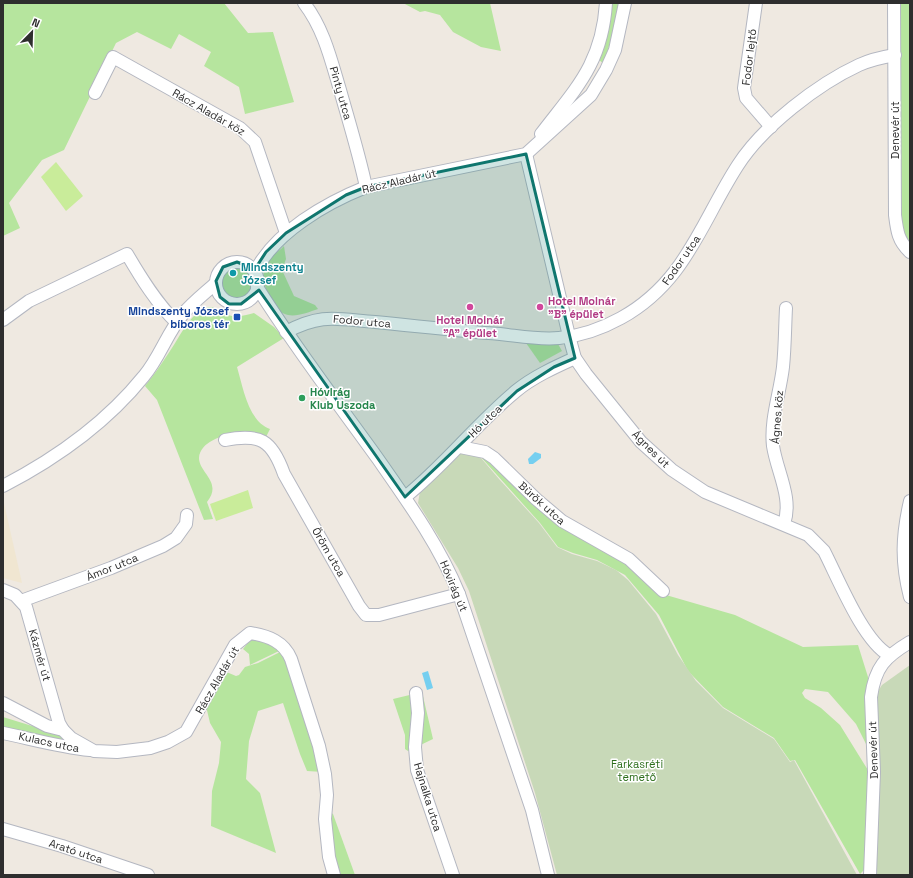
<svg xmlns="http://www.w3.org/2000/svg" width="913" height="878" viewBox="0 0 913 878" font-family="'Space Grotesk',sans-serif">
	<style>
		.education { fill: #f0e6d1 }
		.green { fill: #b6e59e }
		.cemetery { fill: #c8d9b8 }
		.pitch { fill: #c9ec9a }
		.water { fill: #75cff0 }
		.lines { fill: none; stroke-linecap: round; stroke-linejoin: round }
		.minor-casing { stroke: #b4b7c1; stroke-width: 14 }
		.minor { stroke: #fff; stroke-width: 12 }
		.marked { fill: #0f766e; fill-opacity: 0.2; stroke: #0f766e; stroke-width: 3; stroke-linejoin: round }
		.culture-dot { fill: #0f9aa8; stroke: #fff; stroke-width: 1.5 }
		.hotel-dot { fill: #d1479c; stroke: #fff; stroke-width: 1.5 }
		.transit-dot { fill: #1a4fb4; stroke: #fff; stroke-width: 1.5 }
		.leisure-dot { fill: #2e9e5b; stroke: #fff; stroke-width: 1.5 }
		.labels { text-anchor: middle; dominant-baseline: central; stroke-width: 3; stroke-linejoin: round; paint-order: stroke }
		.street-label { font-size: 11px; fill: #2e2e2e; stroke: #fff }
		.culture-label { font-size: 11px; font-weight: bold; fill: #0d838f; stroke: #fff; text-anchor: start }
		.hotel-label { font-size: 11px; font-weight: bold; fill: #b23c85; stroke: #fff; text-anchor: start }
		.transit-label { font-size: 11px; font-weight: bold; fill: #164399; stroke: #fff; text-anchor: end }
		.leisure-label { font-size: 11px; font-weight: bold; fill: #27864d; stroke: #fff; text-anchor: start }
		.park-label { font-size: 11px; fill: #2c6e1b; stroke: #fff }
	</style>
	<rect width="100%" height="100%" fill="#efe9e1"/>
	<polygon class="education" points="4,503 22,583 3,578"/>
	<g class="green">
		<polygon points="3,3 224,3 248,33 273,32 294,102 245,114 239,87 204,66 211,52 179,34 171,49 137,32 116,43 64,150 42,160 9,203 20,228 3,236"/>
		<polygon points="403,3 490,3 501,51 481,47 453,32 440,15 425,11 420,12"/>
		<polygon points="609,3 621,3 604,64 599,60"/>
		<polygon points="894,3 910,3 910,252 902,244"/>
		<path d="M 284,246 L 286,259 L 282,270 L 294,296 L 315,305 L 318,309 C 309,312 297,317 288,315 C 272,312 259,280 265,266 C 268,259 278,252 284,246 Z"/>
		<circle cx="237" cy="282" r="17"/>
		<path d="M 208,307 C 216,306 223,314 232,316 C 240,317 246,315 254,313 L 274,327 L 284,338 L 237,367 C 243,387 248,421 270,429 L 266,437 C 256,436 245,433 235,434 C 222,435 200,442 199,458 C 199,473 223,482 207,502 L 213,519 L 204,520 L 157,400 L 145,386 C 154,375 162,363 170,351 C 182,334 188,315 208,307 Z"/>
		<polygon points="526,343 558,344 562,351 540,363"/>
		<polygon points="479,455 490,458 534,500 625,559 659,593 735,615 803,647 858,645 868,677 871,754 856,724 828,692 805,689 802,693 805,698 821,708 840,725 871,775 866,868 860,874 795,760 790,761 774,738 723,707 688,671 659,615 625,575 597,560 573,553 558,547 540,523"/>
		<polygon points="251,639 279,645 279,651 250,665 249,654 243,649"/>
		<polygon points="280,646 286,652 323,772 307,771 300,754 283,703 258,711 249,741 246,779 260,793 276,853 211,826 212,791 219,763 221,742 210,723 206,706 224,671 236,676 239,675 245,667 258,663 280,652"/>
		<polygon points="422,692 433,739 408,751 405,749 405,735 393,699"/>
		<polygon points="3,717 55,733 69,742 3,730"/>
		<polygon points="327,810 333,814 355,875 335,875"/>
	</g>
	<g class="cemetery">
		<polygon points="461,447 475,451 499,479 539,523 557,547 572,554 597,561 616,570 628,580 656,614 678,655 696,681 723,708 774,739 790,762 794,760 857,875 557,875 535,793 469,591 458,568 418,503 421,485"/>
		<polygon points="910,665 910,875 873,875 878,691 882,685"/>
	</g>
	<g class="pitch">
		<polygon points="56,162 83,196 66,211 41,177"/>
		<polygon points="248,490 253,508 216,521 210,504"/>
	</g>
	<g class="water">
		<polygon points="535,452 541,454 541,458 533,464 529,464 528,459"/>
		<polygon points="428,671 433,688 427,690 422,673"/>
	</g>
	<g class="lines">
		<defs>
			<g id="minor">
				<path d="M 304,3 C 324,29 331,60 340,90 C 349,122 359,154 366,187"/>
				<polyline points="756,3 744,88 746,98 771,127"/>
				<path d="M 894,3 L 895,215 C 897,231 898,241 910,252"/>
				<polyline points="95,93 113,57 240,128 255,142 286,233"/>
				<path d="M 541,134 C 576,88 602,64 606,3"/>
				<path d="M 526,154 L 569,336 L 575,358 L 586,374 L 641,442 L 672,470 L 705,492 L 808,535 L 824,551 C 838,578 863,641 889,655"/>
				<circle cx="237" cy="283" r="21"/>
				<path d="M 255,272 C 275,232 326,203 366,187 L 526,154 L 591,95 L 606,70 L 615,50 L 625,3"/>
				<path d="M 257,287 C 294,346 337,402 378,459 C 408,502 439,545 459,594 L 532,810 L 548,875"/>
				<path d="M 3,320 L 29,301 L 52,290 L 127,254 C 141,278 157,304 177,323"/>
				<path d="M 286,332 C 322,313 336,319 375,322 C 417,326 458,331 500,334 C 519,336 539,340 559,338 C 580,336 603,328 621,318 C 686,282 701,222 738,165 C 763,126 818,84 859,65 C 870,60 883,57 895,55"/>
				<path d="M 225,440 C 260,433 272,440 284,474 L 359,606 L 366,615 L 379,615 L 459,594"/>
				<polyline points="460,447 485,452 494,458 536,499 562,521 629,559 663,591"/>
				<path d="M 3,486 C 55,459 107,422 144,376 C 160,357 167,333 183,314 C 192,303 205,293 216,283"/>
				<path d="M 405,497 C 445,465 476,424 516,391 C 533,377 555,367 575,358"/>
				<path d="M 910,501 C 902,536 901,562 910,597"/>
				<path d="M 784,524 C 793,498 777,472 773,446 C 770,420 780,393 783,367 C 785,347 785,327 786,308"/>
				<polyline points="3,590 15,595 26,607 59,723 63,730"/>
				<polyline points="21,601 111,568 163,546 176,538 186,524 187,515"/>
				<polyline points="416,693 418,713 415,747 417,770 453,875"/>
				<path d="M 3,703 L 47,726 L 63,730 L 71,738 L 94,751 L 117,752 L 150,748 L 168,742 L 186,732 L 235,645 L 250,633 C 269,636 284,642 291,659 L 319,746 L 325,774 L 327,795 L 325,819 L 329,857 L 334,875"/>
				<path d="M 3,733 C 32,739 60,747 90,750"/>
				<polyline points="3,829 62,846 148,875"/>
				<path d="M 870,875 L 874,772 L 871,697 C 875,667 885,657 910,642"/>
			</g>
		</defs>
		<use href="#minor" class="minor-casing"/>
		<use href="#minor" class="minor"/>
	</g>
	<path class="marked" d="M 526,154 L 575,358 L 554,367 L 517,391 L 405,497 L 259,290 L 241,304 L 229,304 L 220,297 L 216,281 L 223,267 L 237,262 L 255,269 L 266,252 L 286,233 L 346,195 L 366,187 Z"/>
	<circle class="culture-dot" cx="233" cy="273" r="4"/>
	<g class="hotel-dot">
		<circle cx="470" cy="307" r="4"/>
		<circle cx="540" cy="307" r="4"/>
	</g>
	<rect class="transit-dot" x="233" y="313" width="8" height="8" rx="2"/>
	<circle class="leisure-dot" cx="302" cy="398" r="4"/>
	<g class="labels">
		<g class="street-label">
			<text transform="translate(749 57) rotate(-83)">Fodor lejtő</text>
			<text transform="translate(341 93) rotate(74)">Pinty utca</text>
			<text transform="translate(209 112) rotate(30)">Rácz Aladár köz</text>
			<text transform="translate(895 130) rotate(-90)">Denevér út</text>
			<text transform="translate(399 181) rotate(-13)">Rácz Aladár út</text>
			<text transform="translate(681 260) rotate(-55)">Fodor utca</text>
			<text transform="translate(362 321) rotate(5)">Fodor utca</text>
			<text transform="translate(777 417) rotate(-85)">Ágnes köz</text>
			<text transform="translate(485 421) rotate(-44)">Hó utca</text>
			<text transform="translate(651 449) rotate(45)">Ágnes út</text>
			<text transform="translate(542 503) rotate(42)">Bürök utca</text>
			<text transform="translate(329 552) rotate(60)">Öröm utca</text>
			<text transform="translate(112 567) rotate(-22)">Ámor utca</text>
			<text transform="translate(454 586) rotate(67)">Hóvirág út</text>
			<text transform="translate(40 655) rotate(74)">Kázmér út</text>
			<text transform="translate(217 680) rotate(-60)">Rácz Aladár út</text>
			<text transform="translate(49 742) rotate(12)">Kulacs utca</text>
			<text transform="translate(873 750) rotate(-92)">Denevér út</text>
			<text transform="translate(428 797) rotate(73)">Hajnalka utca</text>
			<text transform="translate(76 851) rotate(18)">Arató utca</text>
		</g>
		<g class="culture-label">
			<text x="241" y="267">Mindszenty<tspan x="241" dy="13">József</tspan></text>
		</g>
		<g class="hotel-label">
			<text x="548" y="301">Hotel Molnár<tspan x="548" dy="13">"B" épület</tspan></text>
			<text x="470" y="320" text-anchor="middle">Hotel Molnár<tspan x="470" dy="13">"A" épület</tspan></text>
		</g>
		<g class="transit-label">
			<text x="229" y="311">Mindszenty József<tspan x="229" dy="13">bíboros tér</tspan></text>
		</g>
		<g class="leisure-label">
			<text x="310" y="392">Hóvirág<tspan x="310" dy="13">Klub Uszoda</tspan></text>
		</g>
		<g class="park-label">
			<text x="637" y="764">Farkasréti<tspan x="637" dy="13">temető</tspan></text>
		</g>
	</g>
	<rect width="913" height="878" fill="none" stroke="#2e2e2e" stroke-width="8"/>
	<g transform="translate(32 32) rotate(23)" stroke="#ffffff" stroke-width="3" paint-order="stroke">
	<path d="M0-3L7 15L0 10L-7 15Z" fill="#2e2e2e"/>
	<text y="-6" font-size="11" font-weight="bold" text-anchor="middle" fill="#2e2e2e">N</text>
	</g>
</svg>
